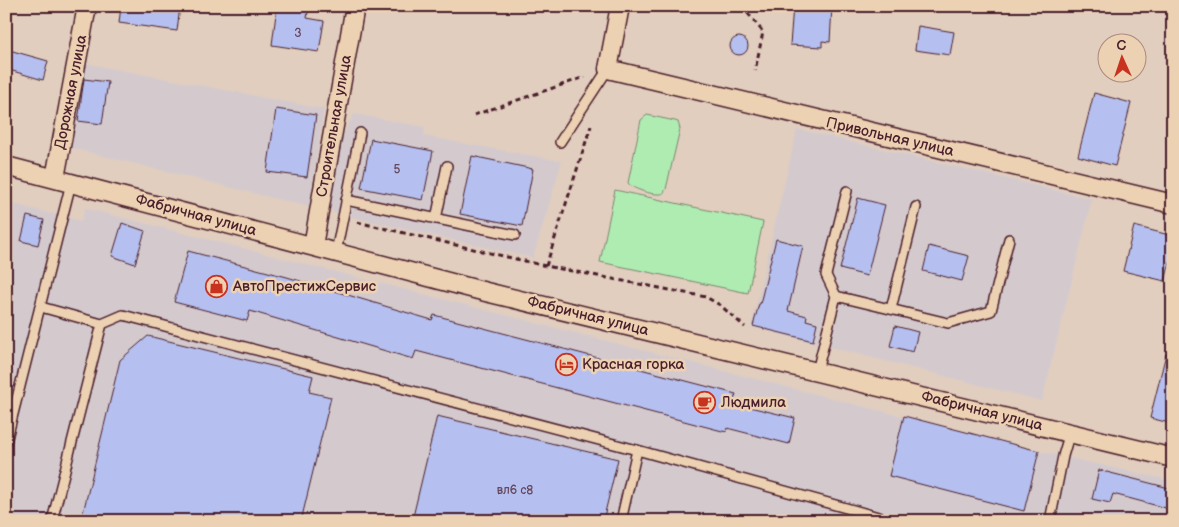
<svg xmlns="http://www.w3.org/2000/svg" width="1179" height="527" viewBox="0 0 1179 527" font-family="'Balsamiq Sans',sans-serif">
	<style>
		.built { fill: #d4cace }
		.green { fill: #aeecb2; stroke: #7c866e }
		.building { fill: #b5c0f0; stroke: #4a1f2b }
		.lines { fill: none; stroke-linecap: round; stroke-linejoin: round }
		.lane-casing { stroke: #4a1f2b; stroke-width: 12 }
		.street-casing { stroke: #4a1f2b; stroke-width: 21 }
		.path { stroke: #4a1f2b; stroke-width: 3; stroke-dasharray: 5 4; stroke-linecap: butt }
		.lane { stroke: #ecd1b3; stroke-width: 9 }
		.street { stroke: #ecd1b3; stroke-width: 18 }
		.labels { text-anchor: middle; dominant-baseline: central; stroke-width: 5; stroke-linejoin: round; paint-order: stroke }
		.number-label { font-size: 12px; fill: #65475c }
		.street-label { font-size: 15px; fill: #4a1f2b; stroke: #ecd1b3 }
		.poi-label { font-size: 15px; fill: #4a1f2b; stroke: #ecd1b3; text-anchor: start }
	</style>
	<rect width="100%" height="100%" fill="#e1cebf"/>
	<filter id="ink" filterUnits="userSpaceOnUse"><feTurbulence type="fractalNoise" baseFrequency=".02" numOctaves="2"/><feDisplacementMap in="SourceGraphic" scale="10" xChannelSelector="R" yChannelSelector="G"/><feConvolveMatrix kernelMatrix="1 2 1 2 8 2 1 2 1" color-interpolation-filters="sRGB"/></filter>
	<g filter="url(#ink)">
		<g class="built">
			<polygon points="84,63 324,109 309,207 67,147"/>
			<polygon points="356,114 425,127 424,136 562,161 533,258 334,213 326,203 336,150 353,115"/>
			<polygon points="797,129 1092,199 1042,401 751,327"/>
			<polygon points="6,202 81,221 85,208 1039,451 1173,481 1173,521 6,521"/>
		</g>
		<g class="green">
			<path d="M 647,115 L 675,121 L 678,122 L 680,129 L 666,189 C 664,192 664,194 660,194 C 652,195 632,189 628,183 L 641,120 Z"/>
			<polygon points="615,190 763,222 748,293 600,262"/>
		</g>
		<g class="building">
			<polygon points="121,6 180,6 177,31 119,23"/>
			<polygon points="277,6 309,6 307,18 324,21 319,52 272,45"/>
			<polygon points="793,6 832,6 830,42 822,41 822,47 790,45"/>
			<polygon points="918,26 954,32 950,55 915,50"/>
			<circle cx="739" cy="46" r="9"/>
			<polygon points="9,50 48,61 43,80 6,69 6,59"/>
			<polygon points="84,79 108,82 102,124 78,121"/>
			<polygon points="1094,93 1131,103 1115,166 1078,156"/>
			<polygon points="276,109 316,115 307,177 267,172"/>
			<polygon points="371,139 433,151 423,200 361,188"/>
			<polygon points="472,156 533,169 522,226 460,214"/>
			<polygon points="858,198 885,205 867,276 840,269"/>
			<polygon points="27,216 44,220 38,245 21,241"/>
			<polygon points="122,223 145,231 135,264 112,256"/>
			<polygon points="1134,226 1173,236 1173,251 1165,281 1123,271"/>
			<polygon points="776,239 803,246 788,311 807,316 806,320 817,323 813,341 753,326 759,304 760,304"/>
			<polygon points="929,246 969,256 962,281 923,271"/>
			<polygon points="188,251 287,277 432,320 434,315 736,394 733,403 795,418 789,444 727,428 726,432 416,351 413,359 250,311 247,321 174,302"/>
			<polygon points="895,326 918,332 913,352 890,346"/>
			<polygon points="148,336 313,376 309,392 331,397 301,521 81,521 120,360"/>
			<polygon points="1166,354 1173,354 1173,424 1150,418"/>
			<polygon points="437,416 618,459 603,521 412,521"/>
			<polygon points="904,416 1039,451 1024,511 889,476"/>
			<polygon points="1099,470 1173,489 1173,510 1113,494 1110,503 1092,499"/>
		</g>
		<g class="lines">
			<defs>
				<g id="lane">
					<polyline points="560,142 608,69"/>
					<polyline points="346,200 515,235"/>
					<polyline points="436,219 447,166"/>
					<polyline points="336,252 360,133"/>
					<polyline points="836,296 948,323 991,311 1009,239"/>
					<polyline points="41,307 102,324 123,315 637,450 893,521"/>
					<polyline points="891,309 916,207"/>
					<polyline points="817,371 836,296 826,275 847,191"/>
					<polyline points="6,442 71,183"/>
					<polyline points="52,521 102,324"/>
					<polyline points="621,521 637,450"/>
					<polyline points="1050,521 1063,456 1070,432"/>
				</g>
				<g id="street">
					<polyline points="620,6 608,69 1173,204"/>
					<polyline points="6,166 486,292 1173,458"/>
					<polyline points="55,178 87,6"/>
					<polyline points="313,246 355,6"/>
				</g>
			</defs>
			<use href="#lane" class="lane-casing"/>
			<use href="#street" class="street-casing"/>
			<g class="path">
				<polyline points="742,6 763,32 755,71"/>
				<polyline points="474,115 585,77"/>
				<polyline points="357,222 546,266 706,297 720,305 745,327"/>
				<polyline points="546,266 591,126"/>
			</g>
			<use href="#lane" class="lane"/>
			<use href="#street" class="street"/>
		</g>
	</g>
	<defs>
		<symbol id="shop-ring" viewBox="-11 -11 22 22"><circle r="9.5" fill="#ecd1b3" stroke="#c8321e" stroke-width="1.5"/><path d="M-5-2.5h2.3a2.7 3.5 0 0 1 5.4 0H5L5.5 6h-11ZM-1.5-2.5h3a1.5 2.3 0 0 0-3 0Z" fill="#c8321e"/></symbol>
		<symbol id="hotel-ring" viewBox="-11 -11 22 22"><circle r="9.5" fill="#ecd1b3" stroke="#c8321e" stroke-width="1.5"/><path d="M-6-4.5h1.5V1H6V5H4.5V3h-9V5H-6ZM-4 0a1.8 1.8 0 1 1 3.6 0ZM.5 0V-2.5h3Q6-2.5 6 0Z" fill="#c8321e"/></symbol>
		<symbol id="cafe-ring" viewBox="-11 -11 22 22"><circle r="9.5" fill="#ecd1b3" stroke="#c8321e" stroke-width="1.5"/><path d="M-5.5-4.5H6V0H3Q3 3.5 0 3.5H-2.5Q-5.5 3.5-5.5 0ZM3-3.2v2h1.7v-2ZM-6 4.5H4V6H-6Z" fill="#c8321e"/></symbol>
	</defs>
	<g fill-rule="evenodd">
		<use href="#shop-ring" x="204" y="274" width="25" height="25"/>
		<use href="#hotel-ring" x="554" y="352" width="25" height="25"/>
		<use href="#cafe-ring" x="692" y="390" width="25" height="25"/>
	</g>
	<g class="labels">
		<g class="number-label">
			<text x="298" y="33">3</text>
			<text x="397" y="169">5</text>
			<text x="515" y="490">вл6 с8</text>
		</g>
		<g class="street-label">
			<text transform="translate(71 92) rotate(-79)">Дорожная улица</text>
			<text transform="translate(334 126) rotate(-80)">Строительная улица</text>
			<text transform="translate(890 137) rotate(13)">Привольная улица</text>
			<text transform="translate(196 215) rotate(15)">Фабричная улица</text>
			<text transform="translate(588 316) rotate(14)">Фабричная улица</text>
			<text transform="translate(982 411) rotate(14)">Фабричная улица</text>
		</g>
		<g class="poi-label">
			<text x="233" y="286">АвтоПрестижСервис</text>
			<text x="582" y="364">Красная горка</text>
			<text x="721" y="402">Людмила</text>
		</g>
	</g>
	<rect width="1179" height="527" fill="none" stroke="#ecd1b3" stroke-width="25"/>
	<rect x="12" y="12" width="1154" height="502" fill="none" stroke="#4a1f2b" stroke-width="2" filter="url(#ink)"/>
	<g transform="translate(1122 58) rotate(357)"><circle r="24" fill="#ecd1b3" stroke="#ab8a7d"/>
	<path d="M0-4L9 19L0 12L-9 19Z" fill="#c8321e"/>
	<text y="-8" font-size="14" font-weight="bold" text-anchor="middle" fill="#4a1f2b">С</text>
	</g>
</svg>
